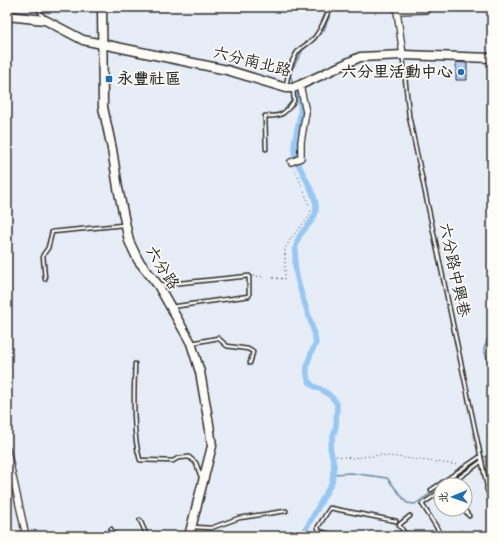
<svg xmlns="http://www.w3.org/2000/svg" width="499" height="543" viewBox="0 0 499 543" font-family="Mynerve,'LXGW WenKai TC',sans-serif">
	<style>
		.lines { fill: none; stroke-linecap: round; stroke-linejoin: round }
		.stream { stroke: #6c89a3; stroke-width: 1.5 }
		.canal { stroke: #97c7f3; stroke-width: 5.5 }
		.building { fill: #b3caf8; stroke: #2b2b2b }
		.lane-casing { stroke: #2b2b2b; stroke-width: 5.5 }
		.street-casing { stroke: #2b2b2b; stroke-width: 8 }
		.secondary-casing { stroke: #2b2b2b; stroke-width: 11 }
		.path { stroke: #2b2b2b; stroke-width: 1; stroke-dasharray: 1 3; stroke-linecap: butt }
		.lane { stroke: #fdfcf7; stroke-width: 2.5 }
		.street { stroke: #fdfcf7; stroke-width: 5.5 }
		.secondary { stroke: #fdfcf7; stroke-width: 8 }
		.poi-dot { fill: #1f6fb2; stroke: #fdfcf7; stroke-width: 1.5 }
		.labels { text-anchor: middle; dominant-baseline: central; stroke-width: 3.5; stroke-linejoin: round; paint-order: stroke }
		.street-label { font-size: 16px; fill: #2b2b2b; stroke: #fdfcf7 }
		.poi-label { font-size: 16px; font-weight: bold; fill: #2b2b2b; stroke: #fdfcf7; text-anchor: end }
	</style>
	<rect width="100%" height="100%" fill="#e7edf7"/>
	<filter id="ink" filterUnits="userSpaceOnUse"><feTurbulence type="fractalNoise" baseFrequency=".025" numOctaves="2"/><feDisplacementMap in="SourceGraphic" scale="8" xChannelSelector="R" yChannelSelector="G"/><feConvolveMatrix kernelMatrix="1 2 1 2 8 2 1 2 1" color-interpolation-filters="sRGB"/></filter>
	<g filter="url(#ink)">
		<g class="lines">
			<g class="stream">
				<polyline points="316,38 324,30 333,7"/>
				<polyline points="293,85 290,73 303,50 310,43"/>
				<polyline points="492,326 484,349 492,375"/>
				<polyline points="7,440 9,450"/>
				<polyline points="333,474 351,473 387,478 407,503 415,504 441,486"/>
				<polyline points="443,485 488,455 492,448"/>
			</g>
			<path class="canal" d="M 296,93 C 297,96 299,100 300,104 C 303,121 291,138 295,155 C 299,170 317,194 316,209 C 316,220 304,228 299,237 C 295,243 295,257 295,264 C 297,292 312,316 316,343 C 310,354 301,374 312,385 C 314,387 318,388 320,389 C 328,393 333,397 337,404 L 336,426 L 330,447 L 334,465 L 332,482 L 302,536"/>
		</g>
		<polygon class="building" points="456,62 467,63 467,80 456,80"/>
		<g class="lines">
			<defs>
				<g id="lane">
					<polyline points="37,7 44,18"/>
					<polyline points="403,58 409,116 492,510"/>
					<path d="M 286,86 C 288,74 291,58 300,49 C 305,45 311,42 315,37 C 322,28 326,18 330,7"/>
					<path d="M 266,149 L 265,116 C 281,117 285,114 294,101 L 293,89"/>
					<polyline points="45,279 43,255 48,248 52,232 123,225"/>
					<polyline points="160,285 249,276 249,296 171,307"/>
					<polyline points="192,343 218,338 227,346 248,349 253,352 250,363"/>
					<path d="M 135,364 C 134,392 132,433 140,460 L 173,461 L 178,458 L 189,457 L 196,463 L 201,477"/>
					<polyline points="449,485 482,461"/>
					<polyline points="431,490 481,456"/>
					<polyline points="464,509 469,516"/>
					<polyline points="140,520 147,536"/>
					<polyline points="193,527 211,528 239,518 286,511"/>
					<polyline points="111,529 115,536"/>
					<polyline points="439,531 422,504 441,491"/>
					<polyline points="461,533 463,536"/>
					<polyline points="336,536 319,531 318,527 330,508 396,521"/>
					<polyline points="407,536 399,525 410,516"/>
				</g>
				<g id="street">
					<polyline points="403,55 397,11 426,10 431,7"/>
					<polyline points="291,162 301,158 301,142 306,112 300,85"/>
					<polyline points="7,450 26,536"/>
					<polyline points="488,489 492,486"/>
				</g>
				<g id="secondary">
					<polyline points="102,7 103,107 112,149 118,188 129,241 138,260 158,285 191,343 200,372 209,424 212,446 189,536"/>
					<polyline points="7,16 45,20 83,40 227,70 286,88 293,88 300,85 360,57 403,55 492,58"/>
				</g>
			</defs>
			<use href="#lane" class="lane-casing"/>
			<use href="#street" class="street-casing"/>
			<use href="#secondary" class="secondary-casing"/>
			<g class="path">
				<polyline points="253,276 285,279 285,249 291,238 309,217 311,210 301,183 293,167"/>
				<polyline points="336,456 352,458 381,455 459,465"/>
			</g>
			<use href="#lane" class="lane"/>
			<use href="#street" class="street"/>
			<use href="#secondary" class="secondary"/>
		</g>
	</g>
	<g class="poi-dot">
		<circle cx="461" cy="72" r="4"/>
		<rect x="105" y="75" width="8" height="8" rx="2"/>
	</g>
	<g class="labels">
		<g class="street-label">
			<text transform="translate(252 62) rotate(14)">六分南北路</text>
			<text transform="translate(162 268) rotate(57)">六分路</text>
			<text transform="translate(454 270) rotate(78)">六分路中興巷</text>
		</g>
		<g class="poi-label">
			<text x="453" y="72">六分里活動中心</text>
			<text x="117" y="79" text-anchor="start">永豐社區</text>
		</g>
	</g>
	<rect width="499" height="543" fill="none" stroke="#fdfcf7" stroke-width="24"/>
	<rect x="12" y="12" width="475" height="519" fill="none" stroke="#2b2b2b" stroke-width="1.5" filter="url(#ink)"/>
	<g transform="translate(453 497) rotate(268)"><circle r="19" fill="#fdfcf7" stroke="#a9a8a5"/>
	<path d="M0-3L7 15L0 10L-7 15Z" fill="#1f6fb2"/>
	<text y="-6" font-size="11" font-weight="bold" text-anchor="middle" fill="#2b2b2b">北</text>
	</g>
</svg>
